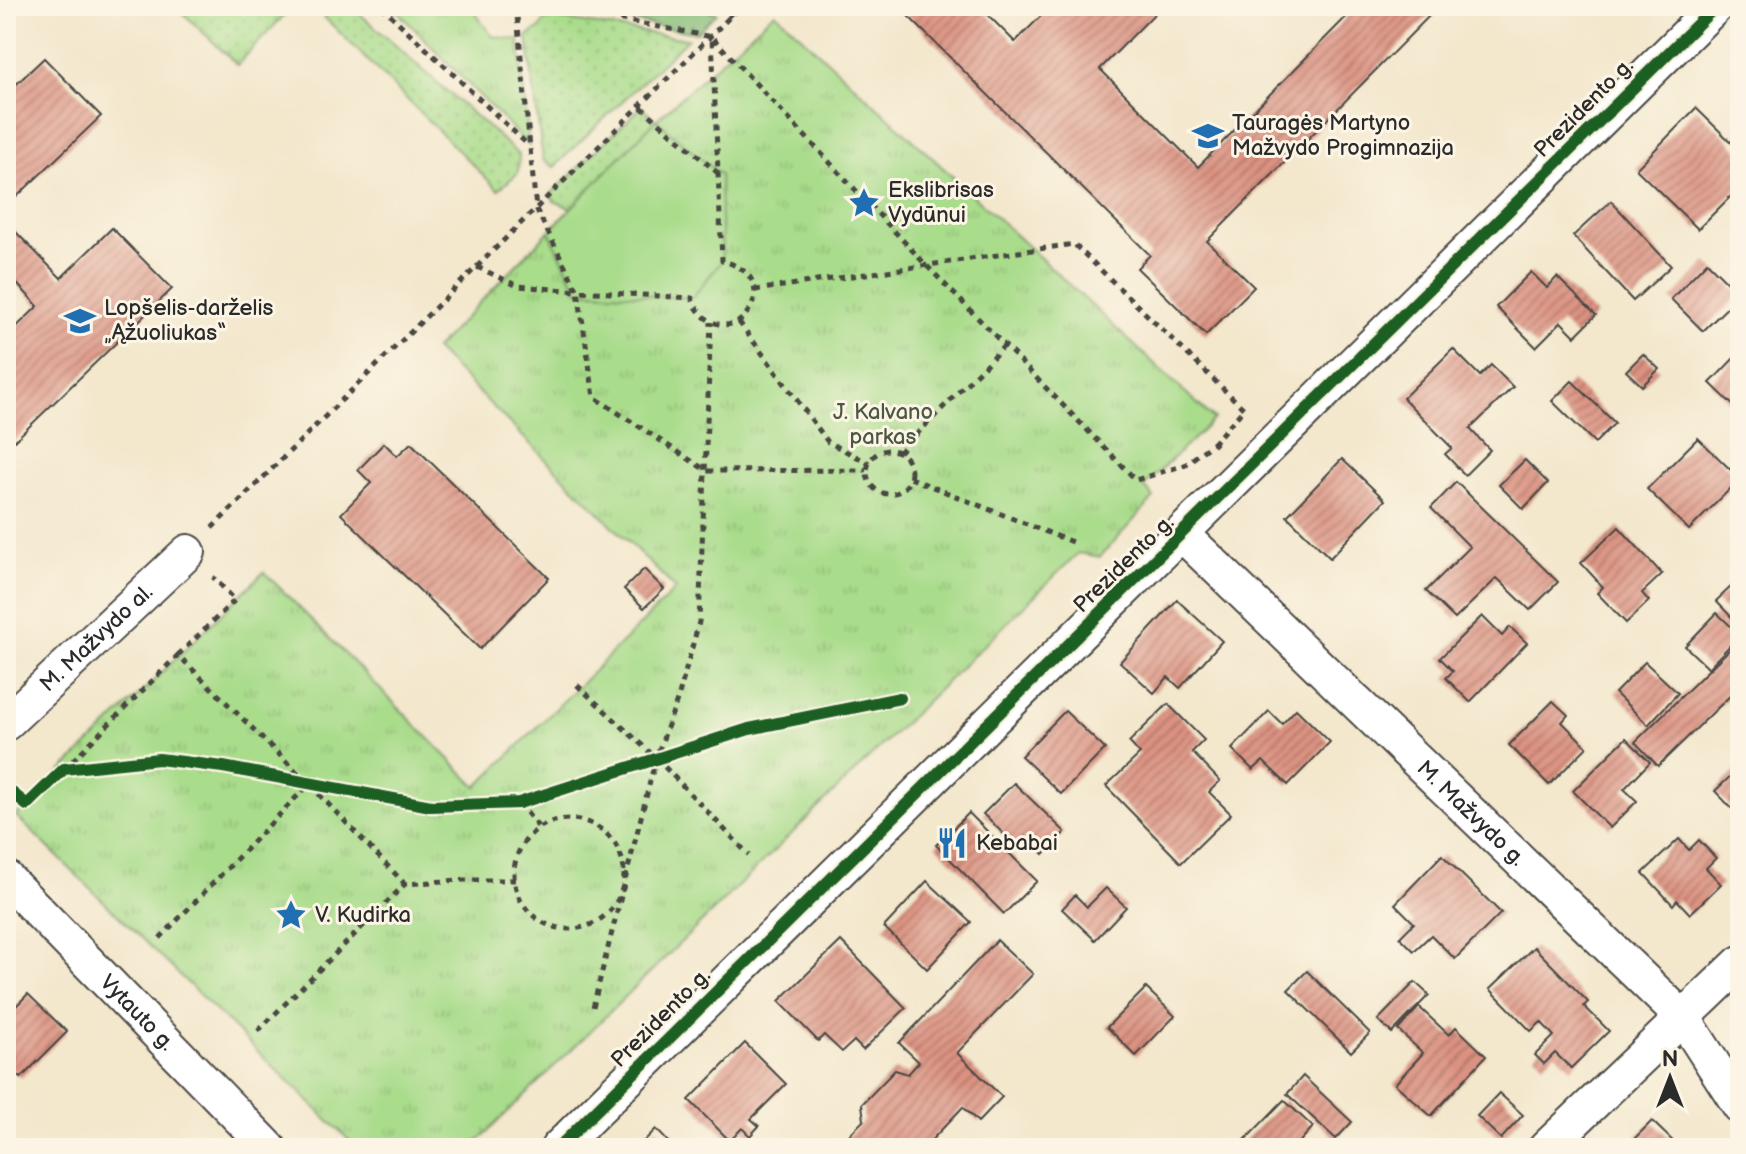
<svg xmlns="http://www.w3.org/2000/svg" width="1746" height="1154" viewBox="0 0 1746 1154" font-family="'Balsamiq Sans',sans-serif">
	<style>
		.grass { fill: url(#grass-dots); stroke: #6a845b; stroke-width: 2 }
		.forest { fill: url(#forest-firs); stroke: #587451; stroke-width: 2 }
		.park { fill: url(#park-tufts); stroke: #6a845b; stroke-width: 2 }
		.pitch { fill: #a9dc8b; stroke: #6a845b; stroke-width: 2 }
		.building { fill: url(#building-hatch) }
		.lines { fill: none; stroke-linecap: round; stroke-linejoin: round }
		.minor-casing { stroke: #494743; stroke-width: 38 }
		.path { stroke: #494743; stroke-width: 5; stroke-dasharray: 6 6; stroke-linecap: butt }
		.minor { stroke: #fff; stroke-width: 34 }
		.cycleway-casing { stroke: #fcf5e5; stroke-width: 17 }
		.cycleway { stroke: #1b5e20; stroke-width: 12 }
		.labels { text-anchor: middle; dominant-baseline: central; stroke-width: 6; stroke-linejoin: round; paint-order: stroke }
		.street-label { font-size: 22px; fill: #2b2b2b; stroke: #fcf5e5 }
		.poi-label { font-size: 22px; fill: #2b2b2b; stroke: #fcf5e5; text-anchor: start }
		.park-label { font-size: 22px; fill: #4a5743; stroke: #fcf5e5 }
	</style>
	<defs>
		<pattern id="grass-dots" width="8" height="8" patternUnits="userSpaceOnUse" patternTransform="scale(2)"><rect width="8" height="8" fill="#a9dc8b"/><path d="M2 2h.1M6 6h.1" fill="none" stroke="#92bd78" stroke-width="1.8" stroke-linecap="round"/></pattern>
		<pattern id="forest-firs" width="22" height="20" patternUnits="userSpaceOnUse" patternTransform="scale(2)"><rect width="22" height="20" fill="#86bc77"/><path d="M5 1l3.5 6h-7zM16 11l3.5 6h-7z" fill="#6e9962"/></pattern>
		<pattern id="park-tufts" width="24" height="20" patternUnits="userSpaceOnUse" patternTransform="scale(2)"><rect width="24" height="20" fill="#a9dc8b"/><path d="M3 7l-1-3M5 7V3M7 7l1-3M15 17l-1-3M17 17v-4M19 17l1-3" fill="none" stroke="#92bd78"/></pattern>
		<pattern id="building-hatch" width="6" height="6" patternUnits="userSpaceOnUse" patternTransform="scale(2)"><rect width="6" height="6" fill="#db9281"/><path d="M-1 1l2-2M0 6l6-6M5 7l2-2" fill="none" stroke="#b2776a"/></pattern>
	</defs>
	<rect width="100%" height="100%" fill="#fcf5e5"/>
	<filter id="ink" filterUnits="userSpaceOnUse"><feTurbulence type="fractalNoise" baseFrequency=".0125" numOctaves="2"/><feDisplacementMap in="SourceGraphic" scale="16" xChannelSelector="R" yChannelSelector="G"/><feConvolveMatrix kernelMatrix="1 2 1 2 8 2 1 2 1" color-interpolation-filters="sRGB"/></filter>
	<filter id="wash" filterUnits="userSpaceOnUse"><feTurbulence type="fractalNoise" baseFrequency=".006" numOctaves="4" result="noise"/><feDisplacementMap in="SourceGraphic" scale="32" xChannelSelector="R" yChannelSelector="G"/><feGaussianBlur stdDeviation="1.8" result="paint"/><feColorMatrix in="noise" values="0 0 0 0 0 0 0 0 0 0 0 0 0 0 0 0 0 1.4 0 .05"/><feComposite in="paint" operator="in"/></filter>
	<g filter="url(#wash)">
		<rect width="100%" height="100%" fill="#f3e7cc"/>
		<g class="grass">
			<polygon points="176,6 293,6 237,65"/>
			<polygon points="313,6 351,6 519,155 518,173 498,190"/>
			<polygon points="547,17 687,39 554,167 543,160 527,36 539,29"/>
			<polygon points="641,107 656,120 571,208 554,201 551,194"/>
		</g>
		<polygon class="forest" points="563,6 709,6 717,13 696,33 564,9"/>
		<g class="park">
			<polygon points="392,6 475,6 476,14 492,36 519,40 529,146"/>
			<polygon points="775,12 1214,419 1144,486 1154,498 1100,557 1078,553 471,1148 357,1148 16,816 264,572 477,787 676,589 435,349 549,231 578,291 720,175 656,120"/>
		</g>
		<polygon class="pitch" points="656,120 720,175 722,261 692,298 578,291 549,231"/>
		<g id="blocks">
			<g class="building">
				<polygon points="898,6 979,6 1015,42 1051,6 1162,6 1100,69 1198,167 1357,6 1439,6 1207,241 1254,287 1206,335 1137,268 1150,255"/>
				<polygon points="1740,47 1740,62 1732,54"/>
				<polygon points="44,58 101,116 6,207 6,94"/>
				<polygon points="1696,108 1740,151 1740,187 1698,229 1636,169"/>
				<polygon points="1611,201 1671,266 1633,301 1573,236"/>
				<polygon points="6,222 61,278 112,228 172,289 6,449 6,337 38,306 6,272"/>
				<polygon points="1707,262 1740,295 1703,331 1671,299"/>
				<polygon points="1531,272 1547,288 1557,277 1596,315 1575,336 1561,322 1536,347 1496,307"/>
				<polygon points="1453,349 1480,376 1491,365 1513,387 1470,429 1490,450 1465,475 1445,454 1452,448 1403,398"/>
				<polygon points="1740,352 1740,412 1710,383"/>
				<polygon points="1643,354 1659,369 1642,386 1626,371"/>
				<polygon points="1572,381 1615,423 1595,443 1552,401"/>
				<polygon points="1698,438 1740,479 1689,530 1647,489"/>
				<polygon points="384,443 397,456 411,443 549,578 480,649 341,514 371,483 358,470"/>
				<polygon points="1342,459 1385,500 1330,558 1287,516"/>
				<polygon points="1525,460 1548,483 1523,509 1499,485"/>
				<polygon points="1456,482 1558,582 1530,610 1497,578 1455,619 1426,591 1470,547 1431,508"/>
				<polygon points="1619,527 1662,574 1642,593 1649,601 1626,623 1597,593 1603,587 1581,563"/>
				<polygon points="644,569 664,589 644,608 624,589"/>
				<polygon points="1737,581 1740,583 1740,626 1716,601"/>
				<polygon points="1177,600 1222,641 1180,688 1168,677 1154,693 1120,662"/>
				<polygon points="1717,613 1740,635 1708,668 1685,646"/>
				<polygon points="1482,616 1502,636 1510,627 1527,643 1470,702 1446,678 1453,671 1440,658"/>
				<polygon points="1740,639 1740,686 1658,766 1635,742"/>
				<polygon points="1645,662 1678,693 1648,725 1615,693"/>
				<polygon points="1553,701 1568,715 1562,722 1587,747 1549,785 1509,745"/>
				<polygon points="1168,704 1204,740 1192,752 1220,781 1209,792 1231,814 1181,863 1106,786 1140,754 1129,742"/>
				<polygon points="1296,709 1330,742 1288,785 1263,761 1253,770 1232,749 1269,711 1282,724"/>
				<polygon points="1065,711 1105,749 1061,794 1021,756"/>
				<polygon points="1626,738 1650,762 1624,789 1637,801 1610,828 1573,791"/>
				<polygon points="1740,767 1740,817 1715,791"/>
				<polygon points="1014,783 1065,832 1044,854 1026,837 1017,847 983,814"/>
				<polygon points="969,813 1037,881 1004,914 936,845"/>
				<polygon points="1679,839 1689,850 1699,840 1716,858 1706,868 1721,884 1690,914 1677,900 1673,905 1643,873"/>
				<polygon points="1442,855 1501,913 1455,959 1431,935 1414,951 1400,937 1414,923 1395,904"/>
				<polygon points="927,881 971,922 927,969 884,927"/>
				<polygon points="1106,888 1126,907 1095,940 1062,909 1075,895 1087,907"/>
				<polygon points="997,940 1033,974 957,1053 1002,1097 978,1122 963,1107 924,1148 858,1148 847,1137 864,1120 862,1104 895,1070 908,1074 919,1062 899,1043"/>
				<polygon points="841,941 906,1008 863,1050 854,1041 842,1052 824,1035 818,1041 779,1001"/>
				<polygon points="1534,947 1588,1002 1584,1006 1609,1031 1571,1068 1555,1053 1544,1064 1535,1055 1554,1036 1541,1022 1531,1031 1490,989"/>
				<polygon points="1307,971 1370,1033 1351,1052 1288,990"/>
				<polygon points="1415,982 1429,995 1392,1033 1378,1020"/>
				<polygon points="1146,988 1175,1016 1136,1056 1107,1027"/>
				<polygon points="28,994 67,1032 21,1078 9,1066 6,1069 6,1016"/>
				<polygon points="1419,1007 1449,1035 1456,1027 1486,1056 1431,1116 1395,1084 1423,1053 1398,1030"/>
				<polygon points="745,1043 786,1084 751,1119 759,1126 750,1136 742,1128 730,1141 689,1100"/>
				<polygon points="1303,1076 1352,1122 1336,1139 1287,1094"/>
				<polygon points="1499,1093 1523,1115 1501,1139 1477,1116"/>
				<polygon points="1284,1100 1313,1127 1294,1148 1248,1148 1242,1143"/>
				<polygon points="1652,1121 1680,1148 1625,1148"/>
				<polygon points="656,1129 674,1148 637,1148"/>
			</g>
		</g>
	</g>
	<g filter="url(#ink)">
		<use href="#blocks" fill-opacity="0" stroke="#494743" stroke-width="2"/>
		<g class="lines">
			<defs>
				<g id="minor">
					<path id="s1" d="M 1182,534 L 1684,1019 L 1740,1106"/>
					<path id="s2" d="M 6,723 L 188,552"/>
					<path id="s3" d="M 6,878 L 269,1148"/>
					<polyline points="558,1148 1716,6"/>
					<polyline points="1546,1148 1740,963"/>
				</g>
			</defs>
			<use href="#minor" class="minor-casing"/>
			<g class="path">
				<polyline points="381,6 528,145"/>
				<path d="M 516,6 L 536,209 L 578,291 L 692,298 C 698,317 718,331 738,322 C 743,319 748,312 751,307 C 763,283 745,266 722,261 L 712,38"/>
				<polyline points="549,6 712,37 927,266 1136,480 1185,465 1213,443 1219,449"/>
				<polyline points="720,6 731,17"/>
				<polyline points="641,107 719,174"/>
				<polyline points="477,267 518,286 578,291 594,397 707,471 866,470"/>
				<polyline points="755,290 1074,244 1244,409 1213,443"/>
				<polyline points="739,322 828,442 869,463"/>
				<circle cx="889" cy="472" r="22"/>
				<polyline points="899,452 1005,345"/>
				<polyline points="910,478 1072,542"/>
				<polyline points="212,528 741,6"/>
				<polyline points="178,655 235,600 213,577"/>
				<polyline points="577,685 656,758 749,855"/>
				<polyline points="64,769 178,655 309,784"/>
				<polyline points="519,803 539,828"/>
				<circle cx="569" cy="874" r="55"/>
				<polyline points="160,938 309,784 405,884"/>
				<polyline points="593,1007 656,758 679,695 699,622 711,322"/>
				<polyline points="258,1031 405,884 458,880 515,880"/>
			</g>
			<use href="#minor" class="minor"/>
			<defs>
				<g id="cycleway">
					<polyline points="6,788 27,805 64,769 159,759 223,767 431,806 519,803 749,729 900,698"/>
					<polyline points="558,1148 1716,6"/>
				</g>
			</defs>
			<use href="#cycleway" class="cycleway-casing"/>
			<use href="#cycleway" class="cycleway"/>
		</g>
	</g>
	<defs>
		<symbol id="school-bare" viewBox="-9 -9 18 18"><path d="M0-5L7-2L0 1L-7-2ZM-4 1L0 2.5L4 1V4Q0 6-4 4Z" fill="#1f6fb2" stroke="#fcf5e5" stroke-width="2.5" paint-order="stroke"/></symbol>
		<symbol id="sight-bare" viewBox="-9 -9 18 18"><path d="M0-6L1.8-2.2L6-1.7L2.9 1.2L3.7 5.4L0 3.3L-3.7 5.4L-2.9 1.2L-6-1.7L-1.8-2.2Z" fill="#1f6fb2" stroke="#fcf5e5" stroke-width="2.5" paint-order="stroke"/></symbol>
		<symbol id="restaurant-bare" viewBox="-9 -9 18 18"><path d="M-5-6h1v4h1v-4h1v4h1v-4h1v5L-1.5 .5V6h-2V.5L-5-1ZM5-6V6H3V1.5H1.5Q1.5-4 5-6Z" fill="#1f6fb2" stroke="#fcf5e5" stroke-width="2.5" paint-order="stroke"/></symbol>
	</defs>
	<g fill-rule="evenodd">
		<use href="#school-bare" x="1186" y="114" width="44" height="44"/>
		<use href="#sight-bare" x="842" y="181" width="44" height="44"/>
		<use href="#school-bare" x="58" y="299" width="44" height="44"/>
		<use href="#restaurant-bare" x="930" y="821" width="44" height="44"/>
		<use href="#sight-bare" x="269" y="893" width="44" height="44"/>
	</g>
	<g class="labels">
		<g class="street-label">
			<text transform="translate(1584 108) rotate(-45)">Prezidento g.</text>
			<text transform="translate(1124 564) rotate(-44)">Prezidento g.</text>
			<text stroke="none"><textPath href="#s2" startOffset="124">M. Mažvydo al.</textPath></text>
			<text stroke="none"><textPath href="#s1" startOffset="402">M. Mažvydo g.</textPath></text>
			<text stroke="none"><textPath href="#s3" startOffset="188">Vytauto g.</textPath></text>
			<text transform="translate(661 1018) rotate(-45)">Prezidento g.</text>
		</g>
		<g class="poi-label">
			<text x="1232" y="123">Tauragės Martyno<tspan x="1232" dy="25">Mažvydo Progimnazija</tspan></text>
			<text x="888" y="190">Ekslibrisas<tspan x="888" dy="25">Vydūnui</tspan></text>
			<text x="104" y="308">Lopšelis-darželis<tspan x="104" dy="25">„Ąžuoliukas“</tspan></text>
			<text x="976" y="843">Kebabai</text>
			<text x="315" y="915">V. Kudirka</text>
		</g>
		<g class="park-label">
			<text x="883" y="412">J. Kalvano<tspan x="883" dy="25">parkas</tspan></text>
		</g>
	</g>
	<rect width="1746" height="1154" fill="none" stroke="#fcf5e5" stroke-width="32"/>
	<g transform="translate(1670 1078)" stroke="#fcf5e5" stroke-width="6" paint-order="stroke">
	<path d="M0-6L14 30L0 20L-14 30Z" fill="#2b2b2b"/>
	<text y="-12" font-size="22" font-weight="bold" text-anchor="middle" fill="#2b2b2b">N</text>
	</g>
</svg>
